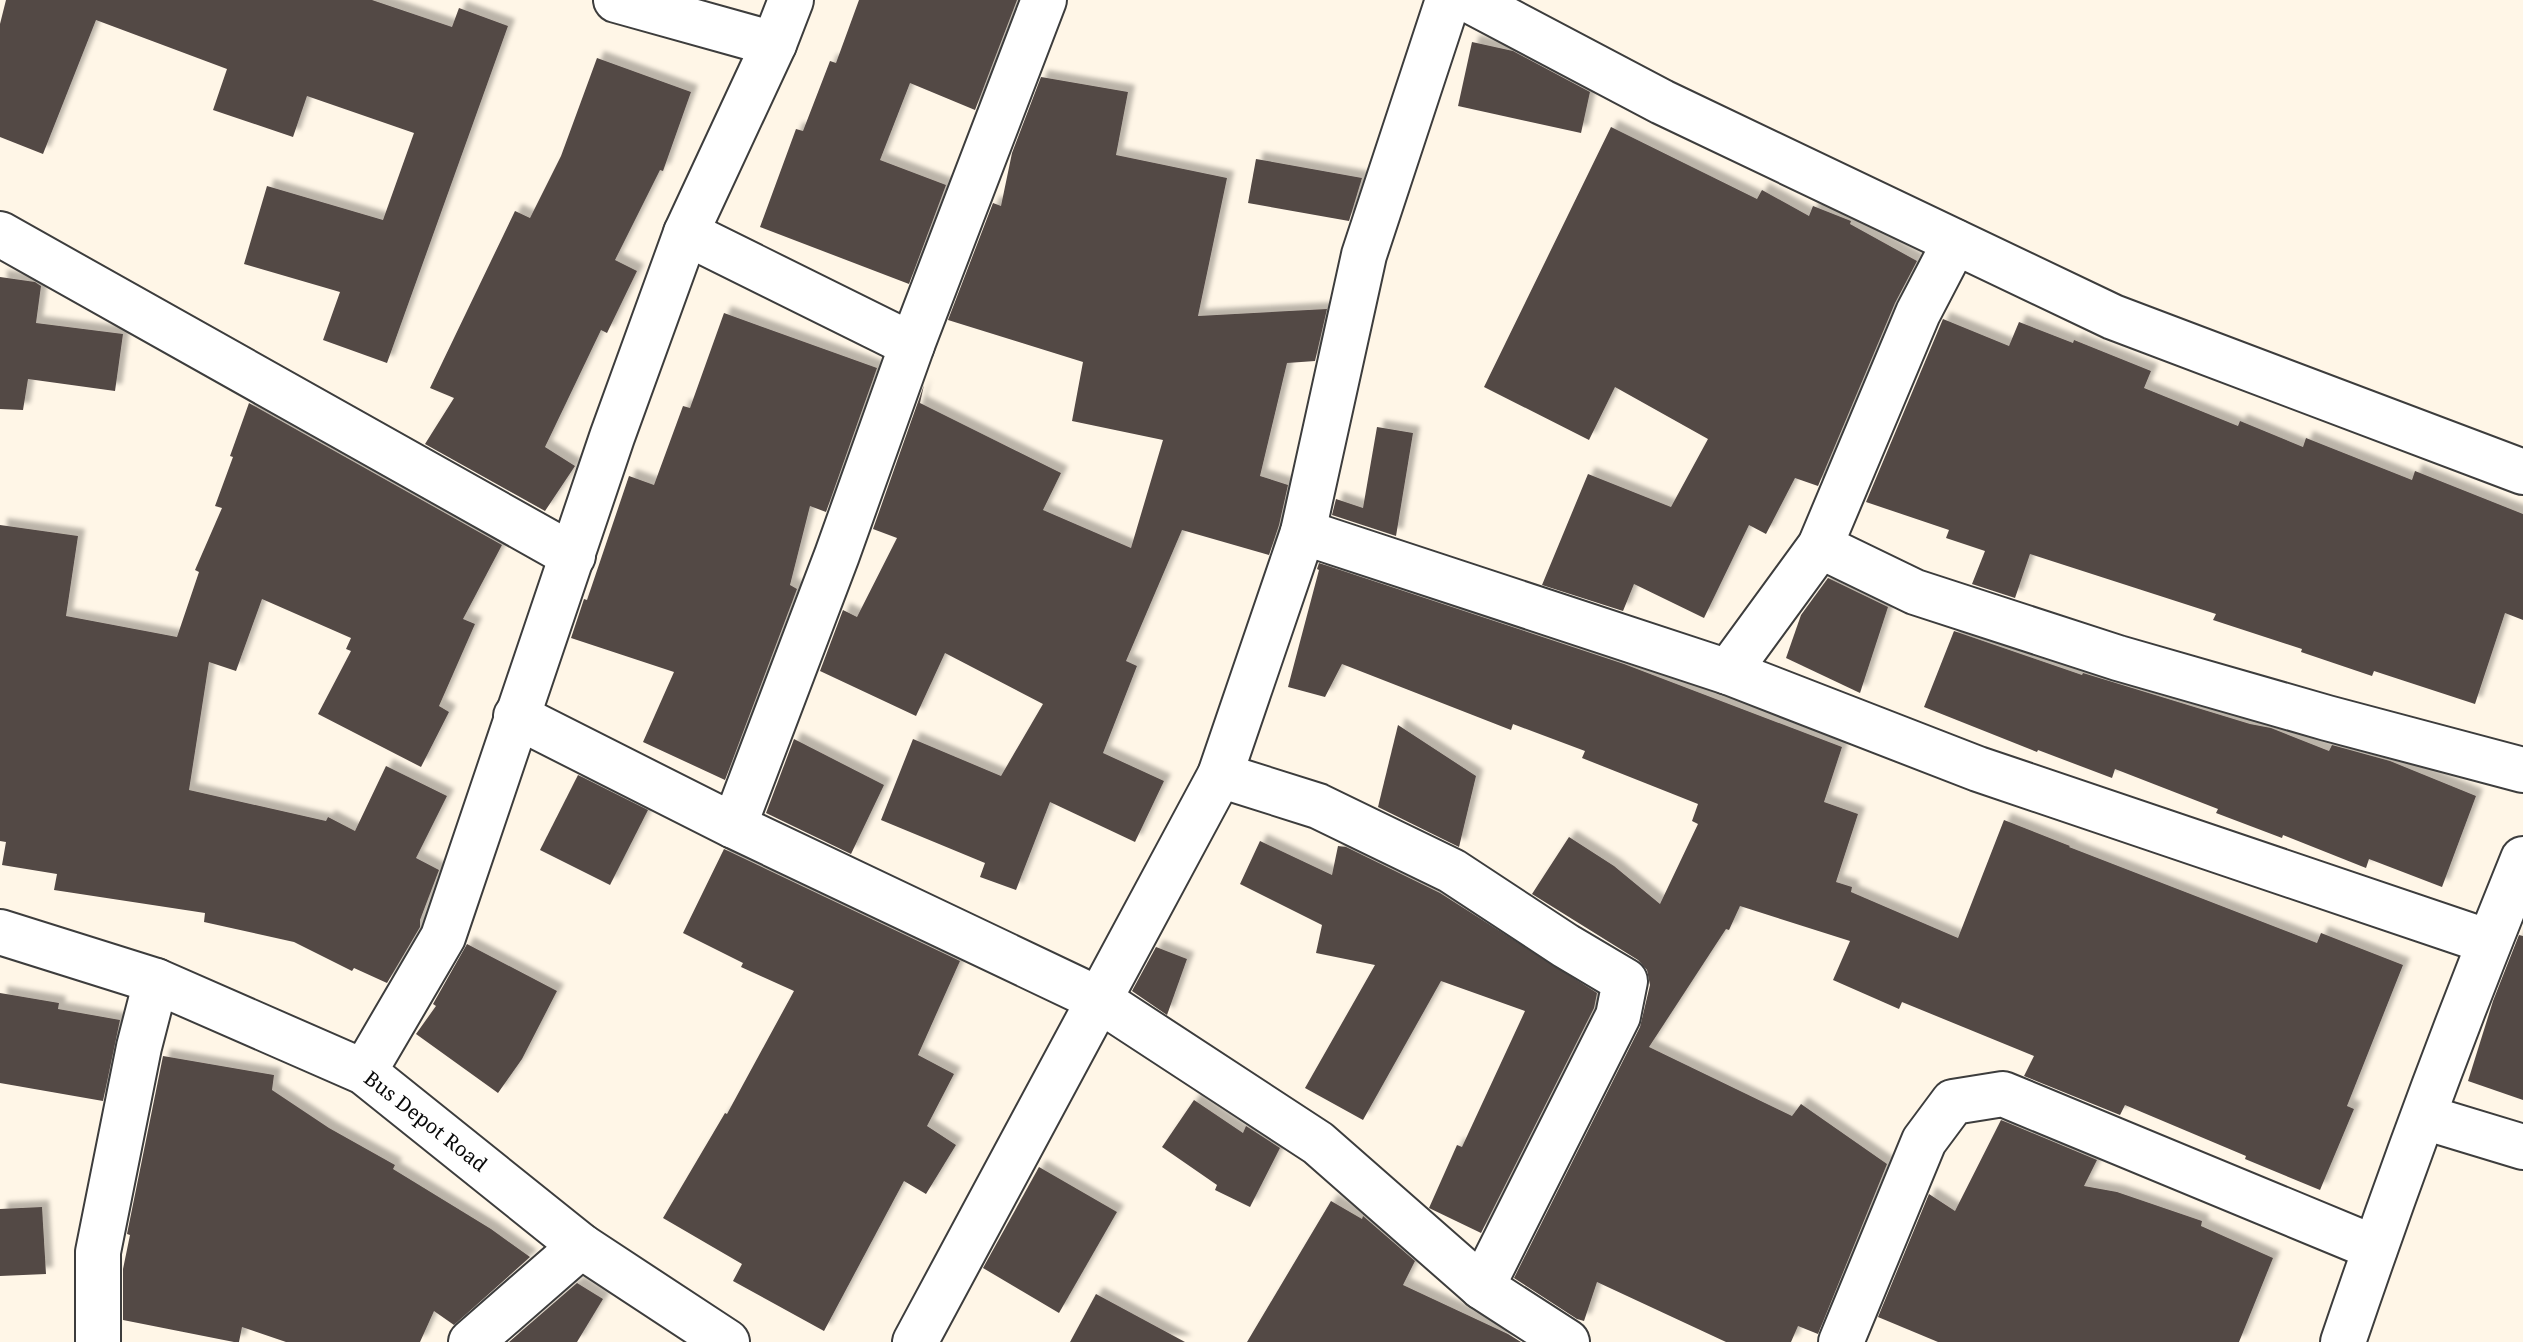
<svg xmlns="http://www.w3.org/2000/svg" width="2523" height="1342" viewBox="0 0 2523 1342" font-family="'Noto Serif',serif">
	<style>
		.building { fill: #534845; filter: url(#shadow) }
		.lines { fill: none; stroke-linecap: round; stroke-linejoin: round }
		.minor-casing { stroke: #3d3d3d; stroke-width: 48 }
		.minor { stroke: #fff; stroke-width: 44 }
		.labels { text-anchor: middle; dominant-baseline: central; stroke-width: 8; stroke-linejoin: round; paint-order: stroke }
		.street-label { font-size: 20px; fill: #0a0a0a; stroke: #fff }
	</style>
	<defs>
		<filter id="shadow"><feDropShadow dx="7" dy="-7" stdDeviation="2" flood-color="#0004"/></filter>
	</defs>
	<rect width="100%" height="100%" fill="#fff6e7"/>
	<g class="building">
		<polygon points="6,0 372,0 452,27 459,8 508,26 387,363 323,340 340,292 244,264 267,186 383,220 414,133 307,96 293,137 213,110 227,69 96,20 43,154 0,137 0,24"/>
		<polygon points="859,0 1017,0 975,110 910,83 880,160 946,185 909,284 760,227 796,129 803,131 830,61 836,63"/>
		<polygon points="1472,42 1513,51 1590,92 1581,133 1458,106"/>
		<polygon points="597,58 691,92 663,171 660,170 615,260 637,271 607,333 601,330 545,447 575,466 545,511 425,444 454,398 430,388 515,211 530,218 561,156"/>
		<polygon points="1041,77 1128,92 1116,155 1227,178 1198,316 1327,309 1315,361 1287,363 1260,476 1288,485 1279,525 1269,555 1182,530 1126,661 1137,666 1103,753 1164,781 1135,842 1050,802 1016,890 980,877 985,863 881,820 913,739 1001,776 1043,704 945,653 916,716 820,671 843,610 857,617 897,538 873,529 924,385 920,403 1061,473 1043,510 1131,548 1163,440 1072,421 1083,362 948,320 993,203 1001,206 1012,153"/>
		<polygon points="1611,127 1757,199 1762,190 1809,216 1813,206 1851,221 1850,224 1917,261 1895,303 1818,486 1795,478 1766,534 1749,525 1704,618 1634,584 1623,611 1542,585 1588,474 1671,507 1708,439 1615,387 1589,440 1484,387"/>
		<polygon points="1256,159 1362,178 1349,221 1248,203"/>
		<polygon points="0,277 35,282 41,286 36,323 123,334 115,391 28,379 23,410 0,409"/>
		<polygon points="724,313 877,368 826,512 810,506 790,585 797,589 725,780 643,742 674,672 571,638 584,599 587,600 629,476 654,485 683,406 690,408"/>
		<polygon points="1943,319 2009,346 2019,322 2073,343 2074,340 2151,371 2144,388 2238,426 2240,421 2303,447 2306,438 2412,480 2415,471 2523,514 2523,620 2505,613 2475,704 2374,671 2372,676 2301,652 2302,649 2213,620 2216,614 2030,554 2015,598 1972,584 1985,551 1946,538 1949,530 1866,502"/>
		<polygon points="249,403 502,545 463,619 475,624 439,706 449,712 421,767 318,714 351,651 346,649 351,638 262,599 236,671 209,662 189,790 326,821 328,817 355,831 386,766 447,796 416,858 439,870 420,920 420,927 387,983 354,968 352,971 294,942 204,922 205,913 54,890 57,874 2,865 6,842 0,841 0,525 78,536 66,616 177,637 199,572 195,570 222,508 215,506 233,457 230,456"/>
		<polygon points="1377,427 1413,433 1396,536 1332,515 1336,499 1363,508"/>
		<polygon points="1319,563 1624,664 1842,747 1824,802 1858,814 1836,882 1852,887 1851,892 1958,938 2004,820 2070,846 2069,847 2317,943 2321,933 2403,965 2347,1106 2354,1109 2320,1190 2245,1159 2246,1156 2125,1105 2120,1115 2024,1076 2034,1056 1902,1002 1899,1009 1833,980 1850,941 1740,906 1729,930 1726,929 1649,1047 1792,1116 1801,1104 1887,1164 1818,1334 1798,1326 1791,1342 1726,1342 1597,1282 1584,1321 1577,1319 1514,1278 1640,1027 1650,985 1647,970 1638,960 1532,894 1569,837 1614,866 1660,904 1698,824 1692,821 1698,804 1582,758 1585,751 1513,724 1511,730 1342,664 1325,697 1288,687 1319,570 1317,569"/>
		<polygon points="1828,578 1888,607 1860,693 1786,658 1801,615"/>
		<polygon points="1954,631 2082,675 2083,673 2250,724 2271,728 2329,751 2332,745 2390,761 2476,796 2442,887 2369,859 2366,868 2283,835 2282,838 2216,813 2218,809 2115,769 2112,778 2038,750 2037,752 1924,707"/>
		<polygon points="1398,725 1476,776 1459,847 1378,807"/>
		<polygon points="794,739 884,785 851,854 766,813"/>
		<polygon points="578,775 648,810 610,885 540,850"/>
		<polygon points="1260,841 1332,875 1338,846 1346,847 1440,893 1597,993 1594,1008 1481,1233 1429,1208 1457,1145 1462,1147 1525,1011 1441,981 1363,1120 1305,1088 1375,965 1316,953 1322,925 1240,884"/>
		<polygon points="724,849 960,961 918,1055 954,1074 927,1126 956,1145 926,1194 904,1181 824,1331 733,1281 742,1264 663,1218 725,1113 727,1114 794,991 741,967 743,963 683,933"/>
		<polygon points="2519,935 2523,936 2523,1100 2468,1081 2493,1001"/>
		<polygon points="467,944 557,991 522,1059 498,1093 416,1034 436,1006 433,1004"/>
		<polygon points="1156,947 1187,959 1167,1015 1132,991"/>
		<polygon points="0,993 59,1003 58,1009 120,1020 103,1101 0,1083"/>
		<polygon points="163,1056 274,1075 272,1090 329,1128 395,1165 393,1169 491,1229 530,1257 454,1325 434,1311 420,1342 286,1342 242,1327 239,1342 234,1342 123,1320 123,1269 130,1235 127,1234"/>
		<polygon points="1194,1100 1243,1133 1246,1126 1280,1148 1250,1207 1215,1190 1217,1185 1162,1147"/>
		<polygon points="2001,1120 2097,1160 2084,1186 2117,1192 2202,1221 2201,1226 2273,1258 2239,1342 1938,1342 1878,1317 1929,1194 1955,1211"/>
		<polygon points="1039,1167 1117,1212 1059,1313 983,1268"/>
		<polygon points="1331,1201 1362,1219 1363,1216 1415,1261 1403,1285 1508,1334 1521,1342 1247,1342"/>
		<polygon points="42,1207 46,1274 0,1276 0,1209"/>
		<polygon points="577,1283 603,1299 577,1342 509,1342"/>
		<polygon points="1096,1294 1185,1342 1070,1342"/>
	</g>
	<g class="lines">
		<defs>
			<g id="minor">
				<polyline points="616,0 774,44"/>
				<polyline points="1469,0 1662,102 2113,317 2523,472"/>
				<polyline points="686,233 912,345"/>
				<polyline points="0,234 573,556"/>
				<polyline points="1303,532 1728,672 1978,769 2489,942"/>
				<polyline points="1820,546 1915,592 2118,658 2327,718 2523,770"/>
				<polyline points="1728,672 1820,546 1918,313 1955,242"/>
				<polyline points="516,716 734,826 1098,999 1318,1143 1482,1287"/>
				<polyline points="1220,775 1318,806 1452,871 1566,946 1625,981 1618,1016 1482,1287 1567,1342"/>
				<polyline points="734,826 837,555 912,345 1044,0"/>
				<polyline points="0,932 156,981 364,1072 581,1246 727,1342"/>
				<polyline points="364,1072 443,937 612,437 686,233 774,44 791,0"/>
				<polyline points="2424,1117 2523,1147"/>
				<polyline points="98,1342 98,1252 139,1047 156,981"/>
				<polyline points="471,1342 581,1246"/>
				<polyline points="915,1342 1220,775 1303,532 1364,255 1448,0"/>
				<polyline points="1841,1342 1924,1141 1953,1102 2003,1094 2375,1248"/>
				<path d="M 2343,1342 C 2398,1180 2458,1018 2523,859"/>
			</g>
		</defs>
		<use href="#minor" class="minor-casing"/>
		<use href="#minor" class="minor"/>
	</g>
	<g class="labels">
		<g class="street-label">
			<text transform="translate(426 1121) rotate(38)">Bus Depot Road</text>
		</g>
	</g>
</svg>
